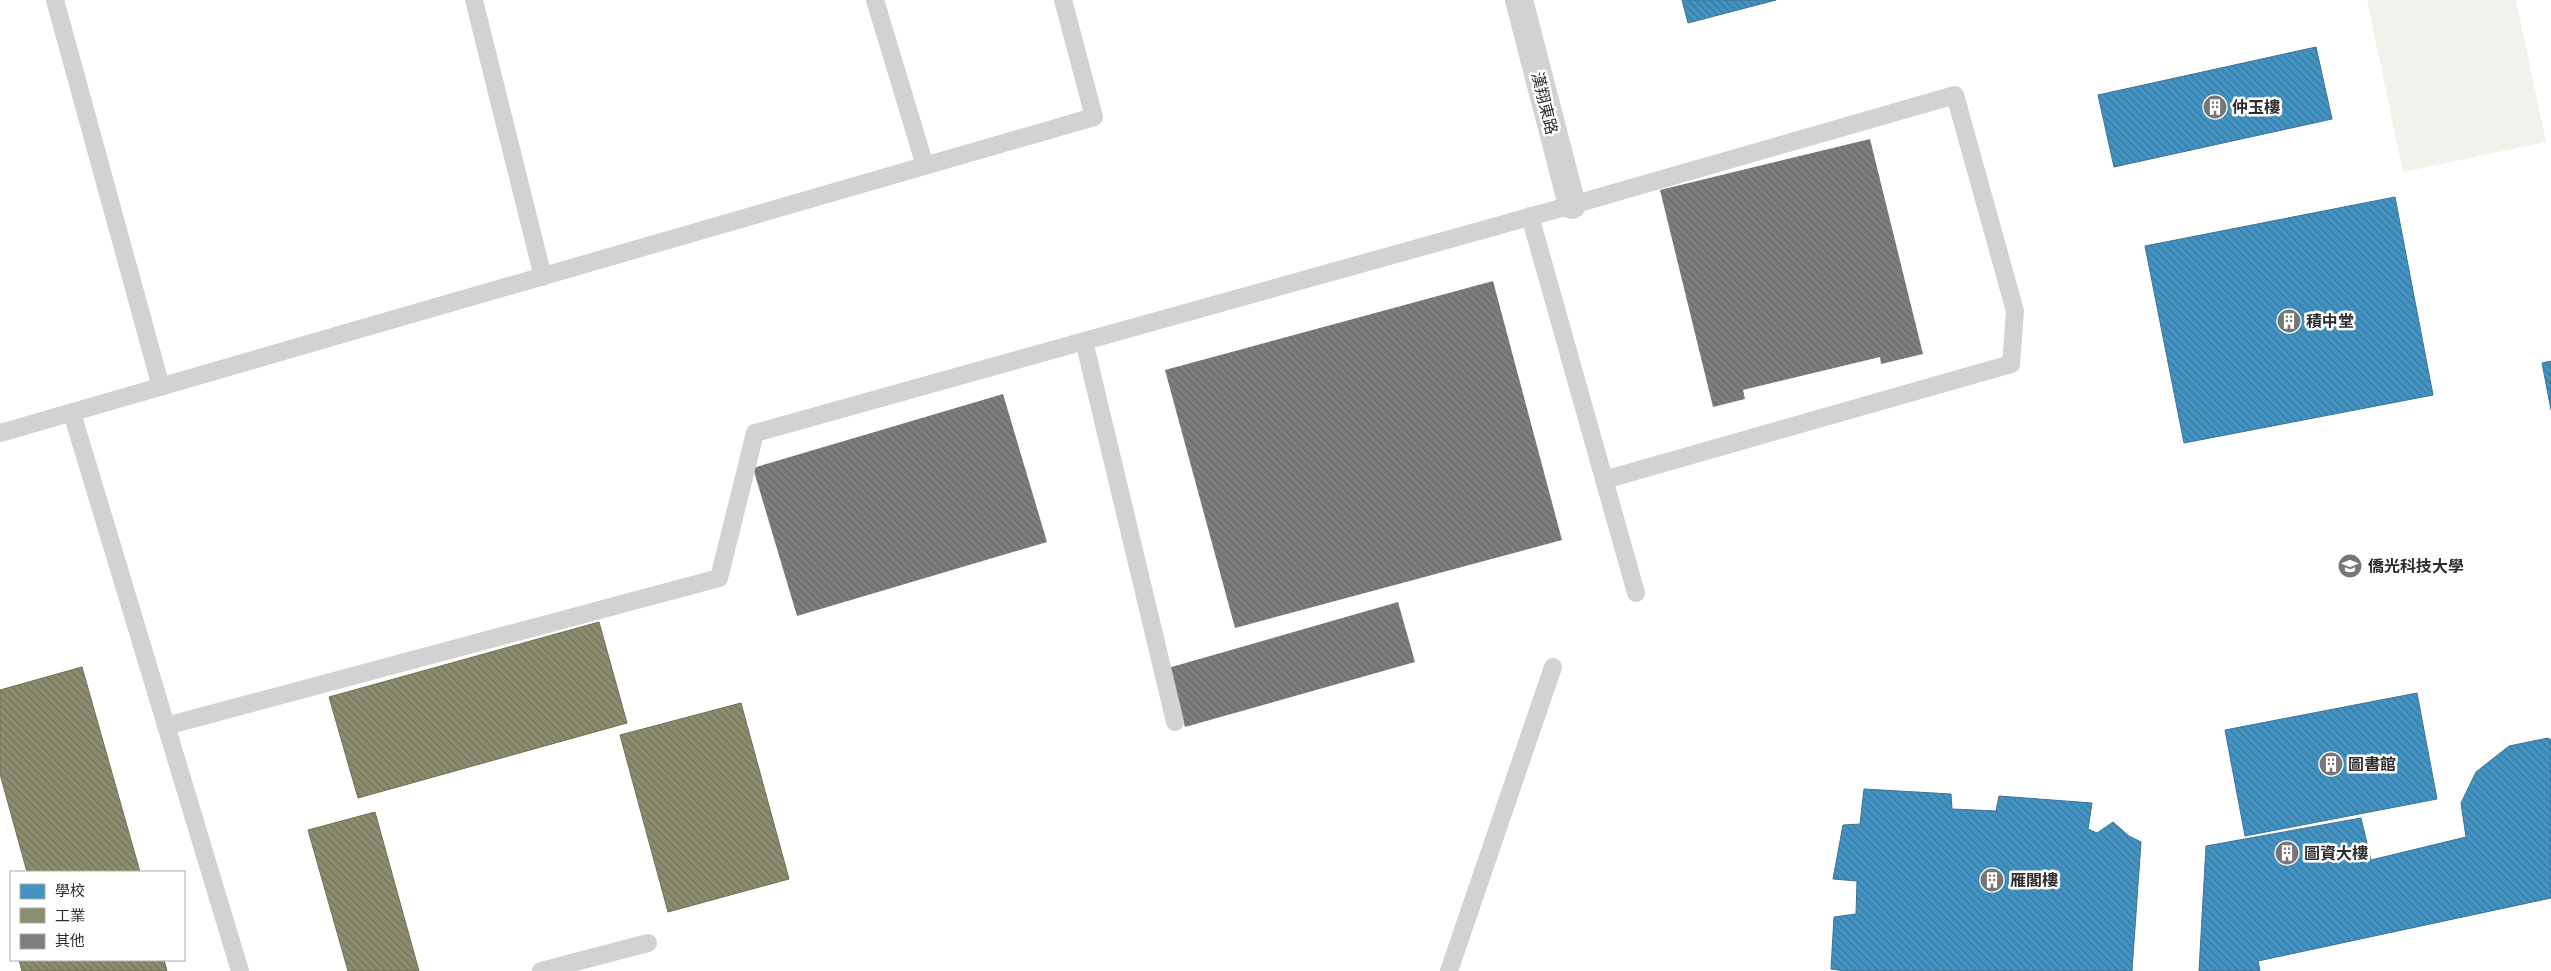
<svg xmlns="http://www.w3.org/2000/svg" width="2551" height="971" viewBox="0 0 2551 971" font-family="'Open Sans','Noto Sans TC',sans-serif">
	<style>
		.park { fill: #f0f3eb }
		.schools { fill: url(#schools-back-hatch); stroke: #3c7496 }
		.industry { fill: url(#industry-back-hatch); stroke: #70705a }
		.building { fill: url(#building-back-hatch) }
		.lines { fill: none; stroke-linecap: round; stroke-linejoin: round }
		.service { stroke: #d2d2d2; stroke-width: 18 }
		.minor { stroke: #d2d2d2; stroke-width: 28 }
		.labels { text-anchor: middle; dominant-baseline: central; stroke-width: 5; stroke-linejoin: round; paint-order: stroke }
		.street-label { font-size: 16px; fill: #2d2d2d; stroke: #fff }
		.poi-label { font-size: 16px; font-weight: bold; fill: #2d2d2d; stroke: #fff; text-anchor: start }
	</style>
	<defs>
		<pattern id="schools-back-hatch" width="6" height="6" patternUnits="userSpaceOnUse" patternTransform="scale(1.25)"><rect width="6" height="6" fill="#4393c3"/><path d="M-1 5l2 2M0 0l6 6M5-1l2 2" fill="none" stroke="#38789f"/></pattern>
		<pattern id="industry-back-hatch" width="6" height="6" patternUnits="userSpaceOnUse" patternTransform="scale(1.25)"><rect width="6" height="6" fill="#8c8c6e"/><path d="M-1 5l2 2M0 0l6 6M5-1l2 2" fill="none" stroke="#73735b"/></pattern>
		<pattern id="building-back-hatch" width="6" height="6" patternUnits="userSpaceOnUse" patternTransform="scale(1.25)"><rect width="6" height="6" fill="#7e7e7e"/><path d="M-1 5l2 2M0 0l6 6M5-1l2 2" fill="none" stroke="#686868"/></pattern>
	</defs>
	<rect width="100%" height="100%" fill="#fff"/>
	<polygon class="park" points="2367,0 2516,0 2546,142 2403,172"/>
	<g class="schools">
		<polygon points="1682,0 1776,0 1688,23"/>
		<polygon points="2316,47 2332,119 2114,167 2098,95"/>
		<polygon points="2395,197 2433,395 2184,443 2145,246"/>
		<polygon points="2551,361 2551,410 2542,363"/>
		<polygon points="2417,693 2437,799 2245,836 2225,730"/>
		<polygon points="2548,738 2551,740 2551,898 2258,961 2260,971 2199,971 2206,846 2361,818 2371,860 2466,837 2461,803 2476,772 2509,746"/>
		<polygon points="1864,789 1951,794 1952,809 1996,811 1999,796 2092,803 2088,829 2097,833 2113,822 2129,836 2141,842 2132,971 1844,971 1831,969 1834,917 1856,914 1857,881 1833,879 1843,825 1860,824"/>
	</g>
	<g class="industry">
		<polygon points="599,622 627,723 358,798 329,697"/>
		<polygon points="82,667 140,872 27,872 0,774 0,690"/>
		<polygon points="741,703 789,879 668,912 620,735"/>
		<polygon points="375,812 419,971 348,971 308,830"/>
		<polygon points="19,960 164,960 167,971 22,971"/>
	</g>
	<g class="building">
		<polygon points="1870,139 1923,354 1881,364 1880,357 1743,390 1745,399 1713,407 1660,190"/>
		<polygon points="1493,281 1562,540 1235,628 1165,370"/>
		<polygon points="1003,394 1047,542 797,616 753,468"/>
		<polygon points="1398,602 1415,662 1185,727 1168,668"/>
	</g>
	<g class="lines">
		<g class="service">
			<polyline points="55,0 161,387"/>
			<polyline points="474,0 543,277"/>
			<polyline points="875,0 925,166"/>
			<polyline points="1530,216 1636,593"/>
			<polyline points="1084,341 1175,722"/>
			<polyline points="72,413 240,971"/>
			<polyline points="0,433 1094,117 1063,0"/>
			<polyline points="166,726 719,578 755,433 1572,205 1955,95 2015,311 2011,364 1604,480"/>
			<polyline points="541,971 648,943"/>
			<polyline points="1449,971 1553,667"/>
		</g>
		<polyline class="minor" points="1519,0 1572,205"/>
	</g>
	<defs>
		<symbol id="building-disc" viewBox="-11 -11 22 22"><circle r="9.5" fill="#767676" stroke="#fff"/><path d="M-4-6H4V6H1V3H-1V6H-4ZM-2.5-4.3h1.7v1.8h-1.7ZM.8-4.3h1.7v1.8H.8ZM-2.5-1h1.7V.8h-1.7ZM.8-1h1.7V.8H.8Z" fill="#fff"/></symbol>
		<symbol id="university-disc" viewBox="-11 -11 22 22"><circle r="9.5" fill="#767676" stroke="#fff"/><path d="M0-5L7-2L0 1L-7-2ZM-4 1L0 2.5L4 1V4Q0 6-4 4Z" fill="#fff"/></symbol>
	</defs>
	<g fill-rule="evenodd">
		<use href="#building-disc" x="2201" y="93" width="28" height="28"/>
		<use href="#building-disc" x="2275" y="307" width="28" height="28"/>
		<use href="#university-disc" x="2336" y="552" width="28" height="28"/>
		<use href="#building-disc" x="2317" y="750" width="28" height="28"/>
		<use href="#building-disc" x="2273" y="839" width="28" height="28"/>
		<use href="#building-disc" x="1978" y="866" width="28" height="28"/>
	</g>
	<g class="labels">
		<g class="street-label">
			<text transform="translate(1545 103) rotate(76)">漢翔東路</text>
		</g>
		<g class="poi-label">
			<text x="2232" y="107">仲玉樓</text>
			<text x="2306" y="321">積中堂</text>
			<text x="2368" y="566">僑光科技大學</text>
			<text x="2348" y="764">圖書館</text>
			<text x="2304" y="853">圖資大樓</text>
			<text x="2010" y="880">雁閣樓</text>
		</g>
	</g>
	<rect x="10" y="871" width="175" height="90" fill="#ffffff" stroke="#ababab"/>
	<rect x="20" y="884" width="25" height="15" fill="#4393c3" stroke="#ababab"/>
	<text x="55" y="896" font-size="15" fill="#2d2d2d">學校</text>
	<rect x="20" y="908" width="25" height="15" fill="#8c8c6e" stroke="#ababab"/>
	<text x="55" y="921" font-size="15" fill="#2d2d2d">工業</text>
	<rect x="20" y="934" width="25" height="15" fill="#7e7e7e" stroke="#ababab"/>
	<text x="55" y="946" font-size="15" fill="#2d2d2d">其他</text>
</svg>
